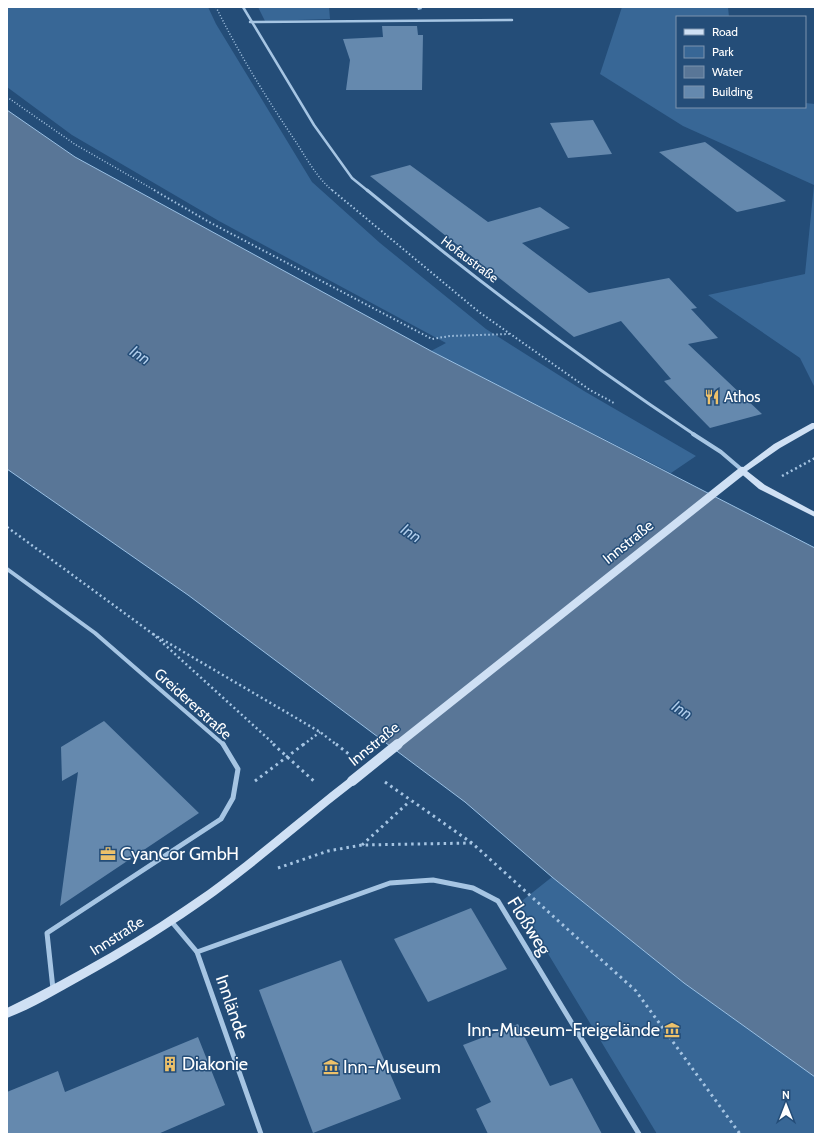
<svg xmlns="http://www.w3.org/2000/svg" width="822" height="1141" viewBox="0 0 822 1141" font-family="Cabin,sans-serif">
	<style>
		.green { fill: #386796 }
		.water { fill: #597697; stroke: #9ac0e4 }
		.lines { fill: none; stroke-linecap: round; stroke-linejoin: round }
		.stream { fill: #9ac0e4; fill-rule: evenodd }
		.building { fill: #6589ae }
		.path-far3 { stroke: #a6c5e3; stroke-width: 1.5; stroke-dasharray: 1 2; stroke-linecap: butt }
		.path-far2 { stroke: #a6c5e3; stroke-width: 2; stroke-dasharray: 1.5 2.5; stroke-linecap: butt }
		.path-far1 { stroke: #a6c5e3; stroke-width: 2.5; stroke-dasharray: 2 3; stroke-linecap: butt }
		.path { stroke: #a6c5e3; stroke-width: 3; stroke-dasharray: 2.5 4; stroke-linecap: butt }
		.minor-far3 { stroke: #a6c5e3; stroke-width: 2.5 }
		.minor-far2 { stroke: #a6c5e3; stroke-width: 3 }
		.minor-far1 { stroke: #a6c5e3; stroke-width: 4 }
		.minor { stroke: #a6c5e3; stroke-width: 5 }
		.secondary { fill: #cfe0f4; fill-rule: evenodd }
		.secondary-bridge-far1 { stroke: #cfe0f4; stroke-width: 8 }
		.secondary-bridge { stroke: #cfe0f4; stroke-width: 10 }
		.labels { text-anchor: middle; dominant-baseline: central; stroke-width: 3; stroke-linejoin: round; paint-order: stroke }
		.far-street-label { font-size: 13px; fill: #fff; stroke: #244d78 }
		.poi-label { font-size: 15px; fill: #fff; stroke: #244d78; text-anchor: start }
		.street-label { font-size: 15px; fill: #fff; stroke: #244d78 }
		.water-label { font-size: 16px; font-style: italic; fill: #b1ceec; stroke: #244d78 }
		.near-poi-label { font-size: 18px; fill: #fff; stroke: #244d78; text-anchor: start }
		.near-street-label { font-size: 18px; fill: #fff; stroke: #244d78 }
	</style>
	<rect width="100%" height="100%" fill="#244d78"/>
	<g class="green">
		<polygon points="7,7 208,7 216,24 312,182 380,243 486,329 584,391 696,456 671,473 431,351 446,343 219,221 72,135 7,87"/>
		<polygon points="258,7 329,7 330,19 265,21"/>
		<polygon points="622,7 728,7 729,17 677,17 677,107 805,107 805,103 815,104 815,388 800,358 708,295 805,274 814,185 683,126 600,74"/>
		<polygon points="552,877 684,983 815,1077 815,1134 657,1134 518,904"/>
	</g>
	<polygon class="water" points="7,110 75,157 431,351 815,548 815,1077 684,983 552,877 465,802 188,595 7,469"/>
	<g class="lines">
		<polygon class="stream" points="417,7 421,7 422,9 418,10"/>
	</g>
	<g class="building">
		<polygon points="382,26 417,26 418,35 423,35 422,90 346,90 350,60 343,39 383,37"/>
		<polygon points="593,120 612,154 568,158 550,123"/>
		<polygon points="705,142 786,201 737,212 659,152"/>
		<polygon points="410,165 488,222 540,207 570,228 522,243 589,293 669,278 697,308 691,309 718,338 688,344 762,414 710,428 664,381 671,379 621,321 574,337 370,176"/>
		<polygon points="104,721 199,813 60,906 78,772 62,781 61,747"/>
		<polygon points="471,908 507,969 428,1002 394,939"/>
		<polygon points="341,960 401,1099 313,1133 259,990"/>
		<polygon points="518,1024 550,1086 572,1078 602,1134 488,1134 476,1109 491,1102 463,1045"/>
		<polygon points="198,1037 225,1105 158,1134 7,1134 7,1092 58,1071 65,1092"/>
	</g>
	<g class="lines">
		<g class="path-far3">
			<path d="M 216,7 C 239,54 267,99 296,142 C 307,159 317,178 333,191"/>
			<polyline points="7,97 76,145 156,191"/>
		</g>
		<g class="path-far2">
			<polyline points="154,190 209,222 432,339 450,336 509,334"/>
			<polyline points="332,190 479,312 590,390 614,403"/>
		</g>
		<g class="path-far1">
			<polyline points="782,476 815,458"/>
			<polyline points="7,527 153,634 275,745"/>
			<polyline points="153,634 320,732 337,745"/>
			<polyline points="303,745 320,732"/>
		</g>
		<g class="path">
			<polyline points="273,744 316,783"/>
			<polyline points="336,744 350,755"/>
			<polyline points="255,781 304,744"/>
			<polyline points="385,782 472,843 636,991 740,1134"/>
			<polyline points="362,845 410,801"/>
			<polyline points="278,868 328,851 362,845 472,843"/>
		</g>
		<g class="minor-far3">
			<polyline points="243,7 314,125 352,178 368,191"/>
			<polyline points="250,22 512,20"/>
		</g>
		<path class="minor-far2" d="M 367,190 C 472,277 581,359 695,435"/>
		<g class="minor-far1">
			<polyline points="693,434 721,452 742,470"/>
			<polyline points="7,569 95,633 224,745"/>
		</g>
		<g class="minor">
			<polyline points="171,921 197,952 261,1134"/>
			<polyline points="197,952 390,883 433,880 473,888 498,901 639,1134"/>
			<polyline points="53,989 47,933 221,819 233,798 238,769 223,744"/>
		</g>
		<g class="secondary">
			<polygon points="812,423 815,423 815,428 780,448 747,471 765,485 815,512 815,517 759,489 738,471 774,444"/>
			<path d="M 352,777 L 355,778 L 357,781 L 355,784 C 308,820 264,860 216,895 C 173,926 128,954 83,979 C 58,993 33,1008 7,1018 L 7,1008 C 77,974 144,935 208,890 C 250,859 290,825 331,792 L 349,778 Z"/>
		</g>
		<polyline class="secondary-bridge-far1" points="397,745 742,471"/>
		<polyline class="secondary-bridge" points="352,781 398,744"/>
	</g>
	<defs>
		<symbol id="restaurant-bare" viewBox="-9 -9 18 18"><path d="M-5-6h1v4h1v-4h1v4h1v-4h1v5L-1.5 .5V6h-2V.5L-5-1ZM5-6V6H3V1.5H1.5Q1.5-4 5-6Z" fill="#edc16a" stroke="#244d78" stroke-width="2.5" paint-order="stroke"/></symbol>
		<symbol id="office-bare" viewBox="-9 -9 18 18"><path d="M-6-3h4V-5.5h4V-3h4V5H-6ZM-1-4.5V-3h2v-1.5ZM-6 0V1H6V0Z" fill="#edc16a" stroke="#244d78" stroke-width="2.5" paint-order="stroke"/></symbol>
		<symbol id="museum-bare" viewBox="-9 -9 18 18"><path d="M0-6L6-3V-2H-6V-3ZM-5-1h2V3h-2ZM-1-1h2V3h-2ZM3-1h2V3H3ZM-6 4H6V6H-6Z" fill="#edc16a" stroke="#244d78" stroke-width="2.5" paint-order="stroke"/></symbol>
		<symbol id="building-bare" viewBox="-9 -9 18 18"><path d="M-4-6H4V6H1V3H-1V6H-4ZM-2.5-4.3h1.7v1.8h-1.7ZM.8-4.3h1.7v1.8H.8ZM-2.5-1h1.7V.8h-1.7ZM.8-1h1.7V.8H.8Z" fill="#edc16a" stroke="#244d78" stroke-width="2.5" paint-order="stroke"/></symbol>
	</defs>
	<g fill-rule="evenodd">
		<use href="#restaurant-bare" x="701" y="386" width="22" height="22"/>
		<use href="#office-bare" x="97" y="843" width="22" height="22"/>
		<use href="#museum-bare" x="661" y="1019" width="22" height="22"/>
		<use href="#building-bare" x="159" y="1053" width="22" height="22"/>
		<use href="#museum-bare" x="320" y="1056" width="22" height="22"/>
	</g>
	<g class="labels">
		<g class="far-street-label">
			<text transform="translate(470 259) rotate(37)">Hofaustraße</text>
		</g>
		<g class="poi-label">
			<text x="724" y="397">Athos</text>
		</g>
		<g class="street-label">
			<text transform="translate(628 542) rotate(-39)">Innstraße</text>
			<text transform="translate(193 704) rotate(42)">Greidererstraße</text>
			<text transform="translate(374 744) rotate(-39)">Innstraße</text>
			<text transform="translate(117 936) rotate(-32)">Innstraße</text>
		</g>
		<g class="water-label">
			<text transform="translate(140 355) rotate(33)">Inn</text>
			<text transform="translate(411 533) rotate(33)">Inn</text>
			<text transform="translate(682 710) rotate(33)">Inn</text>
		</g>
		<g class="near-poi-label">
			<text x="120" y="854">CyanCor GmbH</text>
			<text x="660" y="1030" text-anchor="end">Inn-Museum-Freigelände</text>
			<text x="182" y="1064">Diakonie</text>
			<text x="343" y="1067">Inn-Museum</text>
		</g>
		<g class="near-street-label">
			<text transform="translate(529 926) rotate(58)">Floßweg</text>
			<text transform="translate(232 1007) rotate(71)">Innlände</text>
		</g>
	</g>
	<rect width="822" height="1141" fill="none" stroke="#ffffff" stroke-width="16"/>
	<rect x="676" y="16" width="130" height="92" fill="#244d78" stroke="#7c94ae"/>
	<rect x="684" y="29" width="20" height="6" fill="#cfe0f4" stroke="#7c94ae"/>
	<text x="712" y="36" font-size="12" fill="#ffffff">Road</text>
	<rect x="684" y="46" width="20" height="12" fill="#386796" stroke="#7c94ae"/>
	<text x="712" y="56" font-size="12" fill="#ffffff">Park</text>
	<rect x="684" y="66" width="20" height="12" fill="#597697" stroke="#7c94ae"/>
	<text x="712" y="76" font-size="12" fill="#ffffff">Water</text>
	<rect x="684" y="86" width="20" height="12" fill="#6589ae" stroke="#7c94ae"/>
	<text x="712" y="96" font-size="12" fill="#ffffff">Building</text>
	<g transform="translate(786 1105)" stroke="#244d78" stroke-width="3" paint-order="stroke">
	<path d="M0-3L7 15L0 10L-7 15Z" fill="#ffffff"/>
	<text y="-6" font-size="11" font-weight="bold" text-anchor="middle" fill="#ffffff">N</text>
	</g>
</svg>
